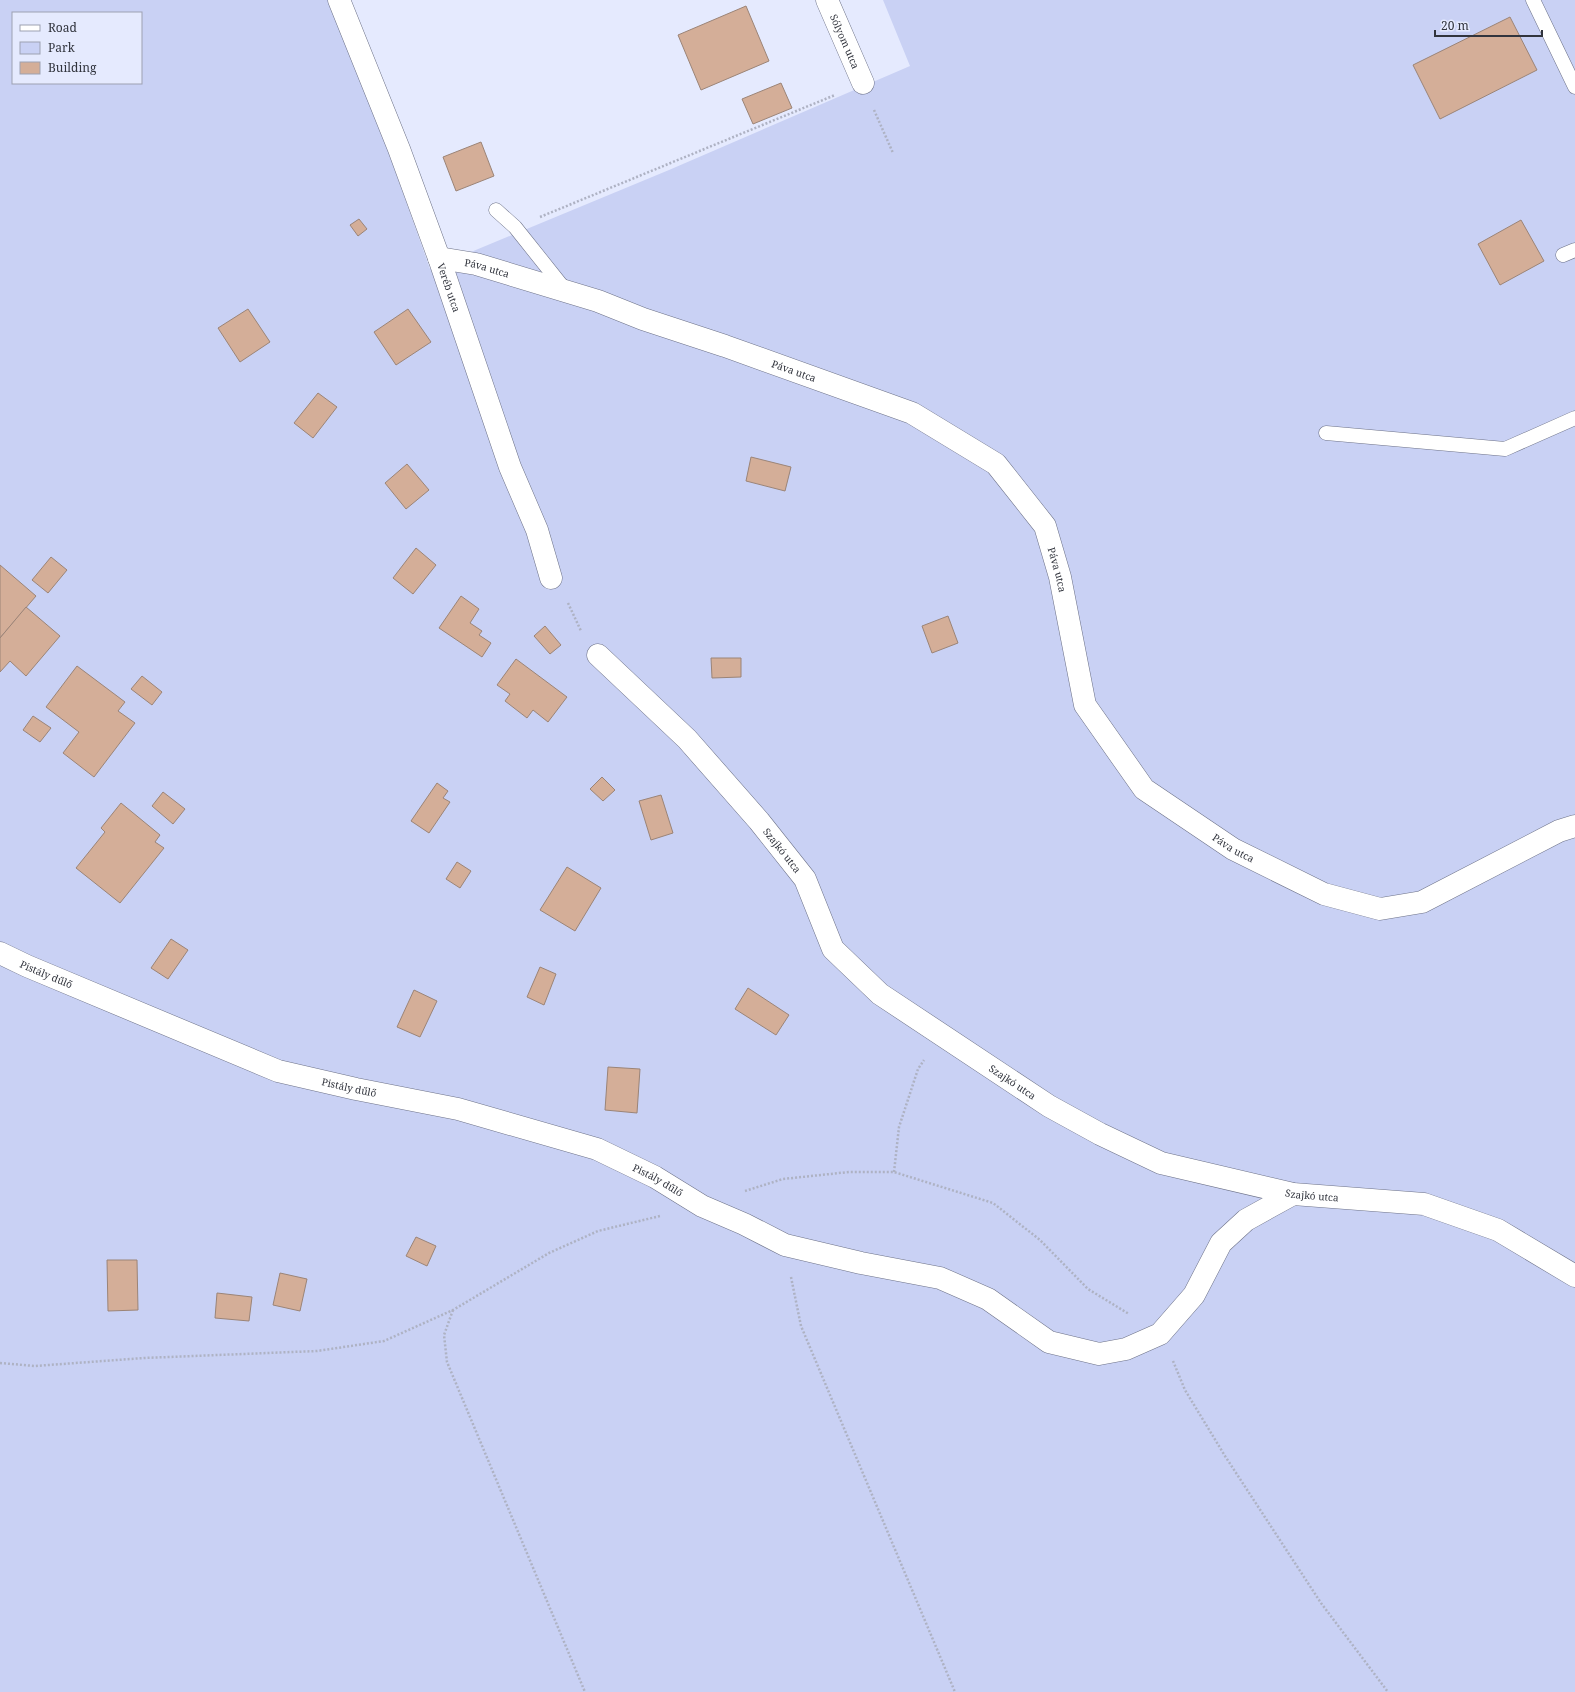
<svg xmlns="http://www.w3.org/2000/svg" width="1575" height="1692" viewBox="0 0 1575 1692" font-family="'Noto Serif',serif">
	<style>
		.green { fill: #c9d1f4; fill-rule: evenodd }
		.building { fill: #d4ae98; stroke: #9b8477 }
		.lines { fill: none; stroke-linecap: round; stroke-linejoin: round }
		.lane-casing { stroke: #6d7288; stroke-width: 15 }
		.street-casing { stroke: #6d7288; stroke-width: 23 }
		.path { stroke: #aeb2c3; stroke-width: 2.5; stroke-dasharray: 2 2; stroke-linecap: butt }
		.lane { stroke: #fff; stroke-width: 14 }
		.street { stroke: #fff; stroke-width: 22 }
		.labels { text-anchor: middle; dominant-baseline: central; stroke-width: 3; stroke-linejoin: round; paint-order: stroke }
		.street-label { font-size: 10px; fill: #31343d; stroke: #e5eafe }
	</style>
	<rect width="100%" height="100%" fill="#e5eafe"/>
	<path class="green" d="M 0,0 L 329,0 L 355,58 L 430,269 L 669,170 L 910,66 L 883,0 L 1575,0 L 1575,1692 L 0,1692 ZM 13,13 L 141,13 L 141,83 L 13,83 Z"/>
	<g class="building">
		<polygon points="746,6 769,61 701,90 678,35"/>
		<polygon points="1510,17 1537,70 1440,119 1413,65"/>
		<polygon points="781,83 792,108 753,124 742,99"/>
		<polygon points="481,142 494,176 456,191 443,157"/>
		<polygon points="359,219 367,229 358,236 350,225"/>
		<polygon points="1521,220 1544,261 1500,285 1478,244"/>
		<polygon points="248,309 270,342 240,362 218,328"/>
		<polygon points="408,309 431,342 396,365 374,332"/>
		<polygon points="318,393 337,407 313,438 294,423"/>
		<polygon points="751,457 791,467 785,491 746,481"/>
		<polygon points="407,464 429,490 406,509 385,483"/>
		<polygon points="416,548 436,565 413,594 393,578"/>
		<polygon points="51,557 67,570 48,593 32,580"/>
		<polygon points="0,565 36,596 0,638"/>
		<polygon points="461,596 479,609 470,623 482,631 479,635 491,643 482,657 439,628"/>
		<polygon points="26,607 60,636 26,676 10,661 0,672 0,638"/>
		<polygon points="948,616 958,643 932,653 922,626"/>
		<polygon points="545,626 561,645 550,654 534,636"/>
		<polygon points="711,658 741,658 741,677 712,678"/>
		<polygon points="516,659 567,697 548,722 533,710 527,718 505,701 510,694 497,685"/>
		<polygon points="77,666 125,702 118,711 135,723 94,777 63,753 79,732 46,707"/>
		<polygon points="142,676 162,692 152,705 131,689"/>
		<polygon points="33,716 51,728 40,742 23,730"/>
		<polygon points="602,777 615,790 603,801 590,789"/>
		<polygon points="437,783 448,791 443,798 450,802 429,833 411,821"/>
		<polygon points="163,792 185,809 173,824 152,806"/>
		<polygon points="661,795 673,833 651,840 639,801"/>
		<polygon points="121,803 160,835 155,842 164,848 120,903 76,868 105,832 101,828"/>
		<polygon points="457,862 471,871 460,888 446,879"/>
		<polygon points="567,867 601,888 575,931 540,910"/>
		<polygon points="171,939 188,950 168,979 151,968"/>
		<polygon points="540,967 556,974 544,1005 527,997"/>
		<polygon points="748,988 789,1015 776,1035 735,1009"/>
		<polygon points="414,990 437,1001 420,1037 397,1027"/>
		<polygon points="608,1067 640,1069 637,1113 605,1110"/>
		<polygon points="416,1237 436,1246 427,1266 406,1256"/>
		<polygon points="107,1260 137,1260 138,1310 108,1311"/>
		<polygon points="280,1273 307,1279 300,1311 273,1305"/>
		<polygon points="217,1293 252,1297 249,1321 215,1318"/>
	</g>
	<g class="lines">
		<defs>
			<g id="lane">
				<polyline points="1533,0 1575,87"/>
				<polyline points="496,210 515,227 566,291"/>
				<polyline points="1563,255 1575,250"/>
				<polyline points="1326,433 1505,449 1575,418"/>
			</g>
			<g id="street">
				<path id="s1" d="M 339,0 L 399,149 L 439,258 L 510,467 L 537,530 L 551,578"/>
				<path id="s2" d="M 827,0 L 863,83"/>
				<path id="s3" d="M 439,258 L 476,264 L 598,301 L 643,319 L 725,346 L 912,413 L 996,464 L 1045,526 L 1060,577 L 1085,705 L 1144,789 L 1233,849 L 1324,894 L 1380,909 L 1422,902 L 1559,831 L 1575,826"/>
				<path id="s4" d="M 598,655 L 687,739 L 759,821 L 805,879 L 833,949 L 880,994 L 1049,1106 L 1100,1134 L 1161,1163 L 1293,1194 L 1424,1204 L 1498,1230 L 1575,1276"/>
				<path id="s5" d="M 0,953 L 27,966 L 278,1071 L 356,1089 L 458,1109 L 597,1149 L 655,1177 L 702,1206 L 744,1224 L 785,1245 L 861,1263 L 940,1278 L 988,1299 L 1049,1342 L 1099,1354 L 1126,1349 L 1160,1334 L 1194,1295 L 1221,1243 L 1246,1220 L 1293,1194"/>
			</g>
		</defs>
		<use href="#lane" class="lane-casing"/>
		<use href="#street" class="street-casing"/>
		<g class="path">
			<polyline points="874,110 893,153"/>
			<polyline points="540,217 835,95"/>
			<polyline points="568,603 581,631"/>
			<polyline points="894,1172 899,1127 918,1069 924,1060"/>
			<polyline points="745,1191 783,1179 849,1172 894,1172 993,1203 1040,1240 1088,1289 1129,1314"/>
			<polyline points="791,1277 801,1326 955,1692"/>
			<polyline points="453,1310 444,1335 447,1362 585,1692"/>
			<polyline points="1173,1361 1185,1390 1225,1456 1321,1603 1388,1692"/>
			<polyline points="0,1363 35,1366 144,1358 317,1351 384,1341 453,1310 549,1253 598,1231 660,1216"/>
		</g>
		<use href="#lane" class="lane"/>
		<use href="#street" class="street"/>
	</g>
	<g class="labels">
		<g class="street-label">
			<text stroke="none"><textPath href="#s2" startOffset="45">Sólyom utca</textPath></text>
			<text stroke="none"><textPath href="#s3" startOffset="49">Páva utca</textPath></text>
			<text stroke="none"><textPath href="#s1" startOffset="308">Veréb utca</textPath></text>
			<text stroke="none"><textPath href="#s3" startOffset="373">Páva utca</textPath></text>
			<text stroke="none"><textPath href="#s3" startOffset="721">Páva utca</textPath></text>
			<text stroke="none"><textPath href="#s3" startOffset="1069">Páva utca</textPath></text>
			<text stroke="none"><textPath href="#s4" startOffset="269">Szajkó utca</textPath></text>
			<text stroke="none"><textPath href="#s5" startOffset="51">Pistály dűlő</textPath></text>
			<text stroke="none"><textPath href="#s4" startOffset="605">Szajkó utca</textPath></text>
			<text stroke="none"><textPath href="#s5" startOffset="375">Pistály dűlő</textPath></text>
			<text stroke="none"><textPath href="#s5" startOffset="699">Pistály dűlő</textPath></text>
			<text stroke="none"><textPath href="#s4" startOffset="929">Szajkó utca</textPath></text>
		</g>
	</g>
	<rect x="12" y="12" width="130" height="72" fill="#e5eafe" stroke="#9da1b1"/>
	<rect x="20" y="25" width="20" height="6" fill="#ffffff" stroke="#9da1b1"/>
	<text x="48" y="32" font-size="12" fill="#31343d">Road</text>
	<rect x="20" y="42" width="20" height="12" fill="#c9d1f4" stroke="#9da1b1"/>
	<text x="48" y="52" font-size="12" fill="#31343d">Park</text>
	<rect x="20" y="62" width="20" height="12" fill="#d4ae98" stroke="#9da1b1"/>
	<text x="48" y="72" font-size="12" fill="#31343d">Building</text>
	<path d="M1435 30v6h107v-6" fill="none" stroke="#31343d" stroke-width="2"/>
	<text x="1441" y="30" font-size="12" fill="#31343d" stroke="#e5eafe" stroke-width="3" paint-order="stroke">20 m</text>
</svg>
